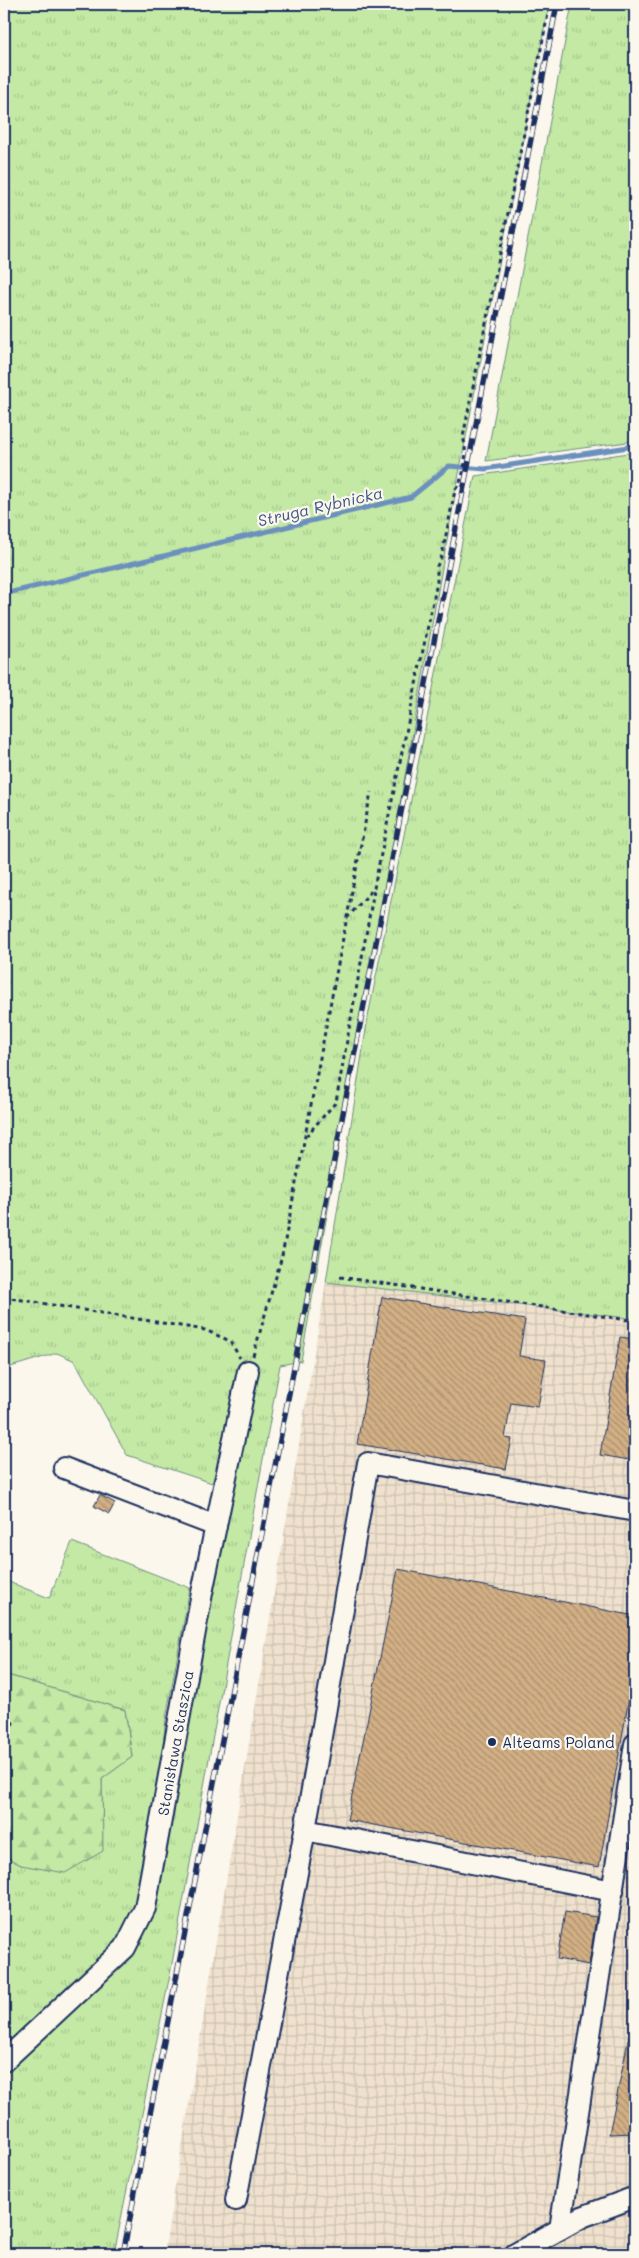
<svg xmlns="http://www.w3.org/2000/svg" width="639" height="2258" viewBox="0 0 639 2258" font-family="Mali,sans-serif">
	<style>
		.industrial { fill: url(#industrial-grid) }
		.grass { fill: url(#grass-tufts); stroke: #6f8c81 }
		.forest { fill: url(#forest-firs); stroke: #6f8c81 }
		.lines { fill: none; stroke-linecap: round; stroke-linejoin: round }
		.stream { stroke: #6c90be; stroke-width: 5 }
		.building { fill: url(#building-back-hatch); stroke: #1b2f5e }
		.minor-casing { stroke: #1b2f5e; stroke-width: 24 }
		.path { stroke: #1b2f5e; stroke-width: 3; stroke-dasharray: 4 4; stroke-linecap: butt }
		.minor { stroke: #fbf7ec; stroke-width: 20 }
		.rail-casing { stroke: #1b2f5e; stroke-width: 5.5 }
		.rail { stroke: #fbf7ec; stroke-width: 4; stroke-dasharray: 11; stroke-linecap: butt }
		.poi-dot { fill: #1b2f5e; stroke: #fbf7ec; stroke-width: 2 }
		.labels { text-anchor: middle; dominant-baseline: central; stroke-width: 4.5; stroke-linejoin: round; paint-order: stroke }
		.poi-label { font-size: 15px; fill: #1b2f5e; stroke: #fbf7ec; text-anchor: start }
		.street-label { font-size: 15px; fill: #1b2f5e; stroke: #fbf7ec }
		.water-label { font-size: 16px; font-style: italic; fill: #3d5886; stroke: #fbf7ec }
	</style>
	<defs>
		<pattern id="industrial-grid" width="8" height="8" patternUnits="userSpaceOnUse" patternTransform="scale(1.25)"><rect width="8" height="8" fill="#efe1cd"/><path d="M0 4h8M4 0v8" fill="none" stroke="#ccc1b2"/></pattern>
		<pattern id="grass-tufts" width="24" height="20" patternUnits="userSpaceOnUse" patternTransform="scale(1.25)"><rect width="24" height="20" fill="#c3e9a4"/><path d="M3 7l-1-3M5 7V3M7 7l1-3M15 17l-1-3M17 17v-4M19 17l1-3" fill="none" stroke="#a7c890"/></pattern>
		<pattern id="forest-firs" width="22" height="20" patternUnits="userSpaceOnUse" patternTransform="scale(1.25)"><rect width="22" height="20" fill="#c3e9a4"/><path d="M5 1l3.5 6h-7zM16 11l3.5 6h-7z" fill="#a7c890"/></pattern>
		<pattern id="building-back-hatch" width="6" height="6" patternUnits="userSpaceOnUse" patternTransform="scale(1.25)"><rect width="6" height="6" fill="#d2af84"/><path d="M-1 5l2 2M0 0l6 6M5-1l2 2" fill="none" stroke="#aa8f6f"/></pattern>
	</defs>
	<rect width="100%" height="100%" fill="#fbf7ec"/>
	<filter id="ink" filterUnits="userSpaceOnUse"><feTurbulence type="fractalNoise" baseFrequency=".02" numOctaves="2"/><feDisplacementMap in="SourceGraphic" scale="10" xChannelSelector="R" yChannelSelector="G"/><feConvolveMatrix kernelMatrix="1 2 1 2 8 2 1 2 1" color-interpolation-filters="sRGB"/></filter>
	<g filter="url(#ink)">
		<polygon class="industrial" points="326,1282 635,1319 635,2254 164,2254"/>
		<g class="grass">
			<polygon points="4,4 549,4 457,484 301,1361 280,1365 171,1969 114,2254 4,2254 4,2074 120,1963 4,2061 4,1856 21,1865 102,1851 102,1779 132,1757 125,1710 4,1674 4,1580 49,1598 72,1542 190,1588 166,1718 146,1897 246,1378 212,1483 127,1455 75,1361 57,1353 4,1369"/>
			<polygon points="572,4 635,4 635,441 486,461"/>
			<polygon points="635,452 635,1319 326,1282 368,1017 475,476"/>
		</g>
		<polygon class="forest" points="4,1674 125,1710 132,1757 102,1779 103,1851 65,1873 21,1865 4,1856"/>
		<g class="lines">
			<polyline class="stream" points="4,594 411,497 449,466 485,469 635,446"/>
		</g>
		<g class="building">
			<polygon points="382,1297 525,1320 519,1356 546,1360 538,1407 511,1403 505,1438 512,1439 506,1469 357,1444"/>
			<polygon points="620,1337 635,1339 635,1461 600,1455"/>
			<polygon points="100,1495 115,1503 109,1514 94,1506"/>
			<polygon points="398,1569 635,1616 635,1664 599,1867 347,1820"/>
			<polygon points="565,1912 596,1917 589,1965 557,1959"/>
			<polygon points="629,2036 635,2036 635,2133 609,2134"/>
		</g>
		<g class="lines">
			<defs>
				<g id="minor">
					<polyline points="64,1468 216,1526"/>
					<polyline points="305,1830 613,1891"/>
					<polyline points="4,2061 125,1948 145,1908 202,1593 248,1371"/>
					<polyline points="236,2200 305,1830 368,1463 635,1511"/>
					<polyline points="560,2229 635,1744"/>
					<polyline points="515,2254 582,2217 635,2197"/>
				</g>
			</defs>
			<use href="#minor" class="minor-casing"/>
			<g class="path">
				<path d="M 347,918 L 374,888 L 437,582 L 437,566 L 442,555 L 455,490 C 465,478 468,452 463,437 L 550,4"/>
				<polyline points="306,1136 336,1102 374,890"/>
				<polyline points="340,1277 635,1321"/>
				<polyline points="4,1297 205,1330 230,1341 240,1358"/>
				<polyline points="253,1356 282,1256 371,792"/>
				<polyline points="4,1708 13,1723 4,1736"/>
			</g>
			<use href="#minor" class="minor"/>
			<defs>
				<polyline id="rail" points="123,2254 557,4"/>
			</defs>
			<use href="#rail" class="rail-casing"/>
			<use href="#rail" class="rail"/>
		</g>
	</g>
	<circle class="poi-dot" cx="492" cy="1742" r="5"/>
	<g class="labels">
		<g class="poi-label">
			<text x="502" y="1742">Alteams Poland</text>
		</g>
		<g class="street-label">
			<text transform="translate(175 1743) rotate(-80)">Stanisława Staszica</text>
		</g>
		<g class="water-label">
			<text transform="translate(320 506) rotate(-13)">Struga Rybnicka</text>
		</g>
	</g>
	<rect width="639" height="2258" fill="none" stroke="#fbf7ec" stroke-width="20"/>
	<rect x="10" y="10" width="619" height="2238" fill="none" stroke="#1b2f5e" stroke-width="2" filter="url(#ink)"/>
</svg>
